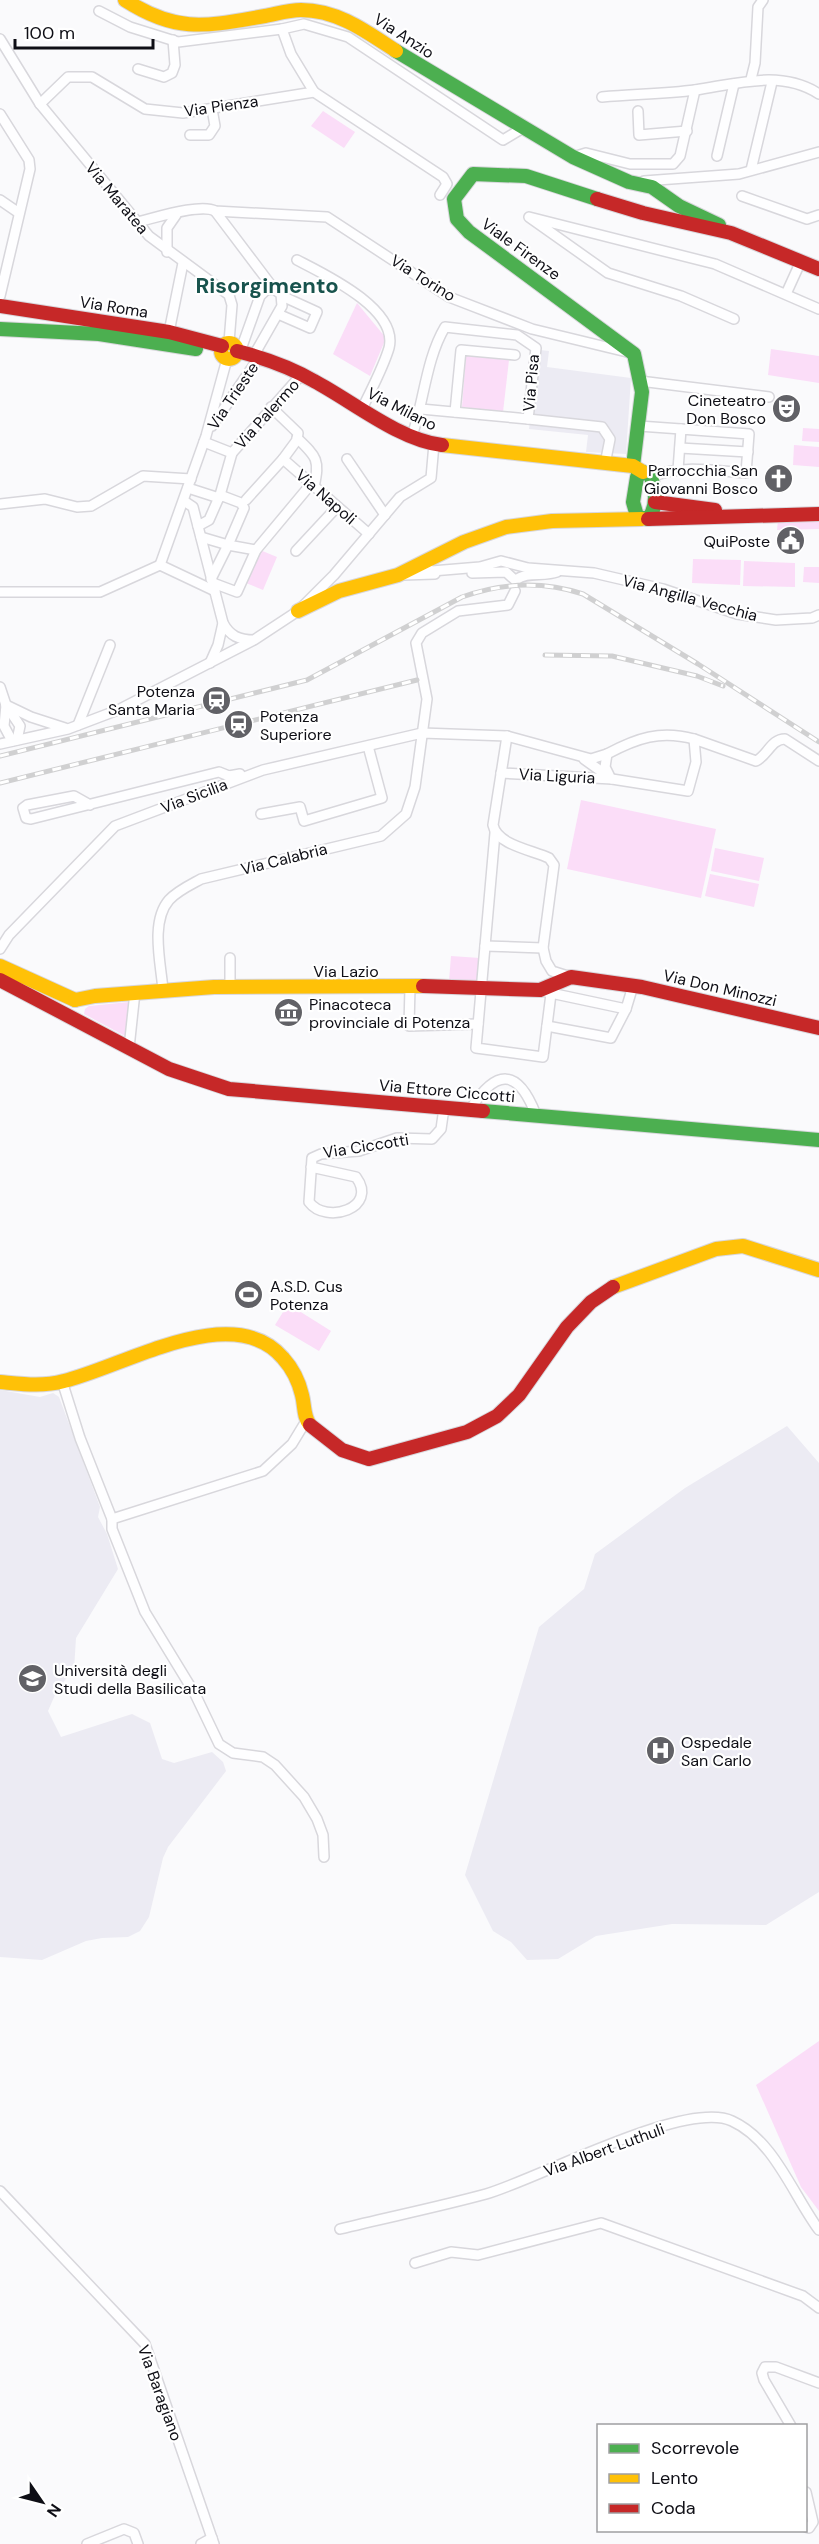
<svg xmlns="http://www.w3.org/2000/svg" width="819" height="2544" viewBox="0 0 819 2544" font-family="'DM Sans',sans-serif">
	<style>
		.built { fill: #ecebf3 }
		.green { fill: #fbddf8 }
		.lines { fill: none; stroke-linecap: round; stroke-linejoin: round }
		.street-casing { stroke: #d8d7dc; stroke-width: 12 }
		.fast-casing { stroke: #d8d7dc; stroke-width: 16 }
		.slow-casing { stroke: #d8d7dc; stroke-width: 16 }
		.jam-casing { stroke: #d8d7dc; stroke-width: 16 }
		.street { stroke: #fefeff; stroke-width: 9 }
		.fast { stroke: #4caf50; stroke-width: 14 }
		.slow { stroke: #ffc107; stroke-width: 14 }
		.jam { stroke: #c62828; stroke-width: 14 }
		.rail-casing { stroke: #d0d0d1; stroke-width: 5 }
		.rail { stroke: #fff; stroke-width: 3; stroke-dasharray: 9; stroke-linecap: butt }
		.labels { text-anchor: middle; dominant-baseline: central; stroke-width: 4.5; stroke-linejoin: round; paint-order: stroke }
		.street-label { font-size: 16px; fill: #0e0e15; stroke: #fff }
		.poi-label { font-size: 16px; fill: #0e0e15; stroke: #fff; text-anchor: start }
		.district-label { font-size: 22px; font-weight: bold; fill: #18534d; stroke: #fff }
	</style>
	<rect width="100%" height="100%" fill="#fafafc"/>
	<g class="built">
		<polygon points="540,350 549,351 547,367 631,378 626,454 586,452 588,435 529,429"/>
		<polygon points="0,1390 40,1397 53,1393 59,1397 100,1507 98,1517 107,1534 118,1569 76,1638 74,1670 58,1688 48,1711 61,1737 132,1714 150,1723 162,1759 174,1763 212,1752 223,1762 226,1771 168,1847 163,1858 149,1917 140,1931 128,1937 102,1938 86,1941 42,1960 0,1957"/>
		<polygon points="787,1426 819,1463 819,1892 766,1925 672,1924 596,1936 558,1959 527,1960 511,1942 493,1931 465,1875 539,1627 584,1589 595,1554 685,1488"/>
	</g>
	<g class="green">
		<polygon points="323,111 355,132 344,148 311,126"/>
		<polygon points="357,303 386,338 370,376 333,354"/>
		<polygon points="771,349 819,356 819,383 768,375"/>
		<polygon points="466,355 509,360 503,412 462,407"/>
		<polygon points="803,428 819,429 819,442 802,441"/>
		<polygon points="794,445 819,447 819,467 793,465"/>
		<polygon points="778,520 819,520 819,529 777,530"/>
		<polygon points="260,550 277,557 263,590 246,583"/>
		<polygon points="693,559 741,560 740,585 692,583"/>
		<polygon points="744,561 795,563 795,587 743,586"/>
		<polygon points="804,567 819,567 819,583 803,582"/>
		<polygon points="581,800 716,829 701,898 567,869"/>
		<polygon points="715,848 764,858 759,881 711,871"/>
		<polygon points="710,874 759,884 754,907 705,896"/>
		<polygon points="451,956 480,958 478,983 449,981"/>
		<polygon points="129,1002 127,1037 84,1014 85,1009 89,1006"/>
		<polygon points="288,1304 331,1331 319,1351 275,1325"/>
		<polygon points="819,2041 819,2211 801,2187 756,2085"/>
	</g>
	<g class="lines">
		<defs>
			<g id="street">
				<polyline points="99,11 130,27 178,42 282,29"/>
				<polyline points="0,39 40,104 149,236 229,295 232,305 229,342"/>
				<polyline points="138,69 164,77 172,73 175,65 173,40"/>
				<polyline points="751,79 755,63 758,7 763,0"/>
				<polyline points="314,92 443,177 447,184 440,195"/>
				<path d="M 602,97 C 633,94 664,94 695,90 C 736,84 781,69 819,94"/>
				<polyline points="40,104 68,77 92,77 145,109 183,113 314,92 291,54 282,29 304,24 348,37 503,140 523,128"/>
				<polyline points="638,111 639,135 687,131"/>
				<polyline points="0,114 29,160 30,169 0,296"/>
				<polyline points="190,135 209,135 215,126 212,109"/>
				<polyline points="717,156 734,84"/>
				<polyline points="573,157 586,153 630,164 673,164 680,156 695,90"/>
				<polyline points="751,170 772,82"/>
				<polyline points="644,181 739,174 819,152"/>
				<polyline points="742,196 807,219 819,215"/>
				<polyline points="0,200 19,213"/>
				<polyline points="215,211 274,289"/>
				<path d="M 137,222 C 155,218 201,203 215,211 L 327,217 L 449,297 L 532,329 L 627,352"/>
				<polyline points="167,252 167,228 176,215"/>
				<path d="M 297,260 C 324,274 399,309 389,348 C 383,368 372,388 363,407"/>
				<polyline points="786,294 801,261"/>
				<polyline points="278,314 310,328 317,312 282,296"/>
				<polyline points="734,319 681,296 608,273 529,217 715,264 819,309"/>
				<polyline points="169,332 183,263"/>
				<polyline points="240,352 260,296 266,290 274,289 281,294 282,306 254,355"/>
				<polyline points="640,381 769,397"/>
				<polyline points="271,407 298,433 297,440 283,459 369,534"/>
				<polyline points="455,412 461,350 515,355"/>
				<polyline points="528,419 602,427 610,439 605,464"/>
				<polyline points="212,426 260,356"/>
				<polyline points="639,426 681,429"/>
				<path d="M 412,436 C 424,401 426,359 445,327 L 517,335 L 536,348 L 528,419 L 421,409"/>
				<path d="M 297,438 C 317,457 320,460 314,487"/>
				<polyline points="204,442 232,453"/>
				<polyline points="680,448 748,452"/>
				<polyline points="347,459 385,515"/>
				<path d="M 652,477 C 679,464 716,471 746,473 L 749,434 L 681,429 L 678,470"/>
				<polyline points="188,488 219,498"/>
				<polyline points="220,495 232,453 302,374"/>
				<polyline points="246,500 283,459"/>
				<path d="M 184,501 L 193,507 L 223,623 C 230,636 239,640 254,640 L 298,611 L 334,575 L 400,497 L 431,478 L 434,444"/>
				<polyline points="0,504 45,499 77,507 91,506 143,476 191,479"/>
				<polyline points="198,526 209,520 220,495 241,503 244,508 228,545 256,550"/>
				<polyline points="201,537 228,545 211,579"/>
				<polyline points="296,551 337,507"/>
				<polyline points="429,558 427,569 432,571 480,567 501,561 528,568 594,573 663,589 737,614 776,620 812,618 819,615"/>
				<polyline points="160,565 206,436 227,359"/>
				<polyline points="160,565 215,591"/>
				<polyline points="472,573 506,572 516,581"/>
				<polyline points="403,575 435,574"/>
				<path d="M 516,580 C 526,571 544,577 557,572"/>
				<polyline points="213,583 237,592 256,550 311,484"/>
				<polyline points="0,592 100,592 160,565"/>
				<polyline points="210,663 218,645 223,623"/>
				<polyline points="0,687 6,705 20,726 17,740"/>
				<polyline points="6,705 31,717 65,728"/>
				<polyline points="6,705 4,726 12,741"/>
				<polyline points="78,725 110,645"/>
				<path d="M 507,736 L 493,825 C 497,845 532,850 549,858 L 554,865 L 543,948 L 546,961 L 552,971 L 571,977"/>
				<polyline points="0,744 68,729 118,710 252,641"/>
				<path d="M 584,759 L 612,779 L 688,791 L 696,762 L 694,739 L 756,761 C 768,755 771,739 785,739 L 819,761"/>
				<polyline points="501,773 612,779"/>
				<path d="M 609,775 L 605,767 L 607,754 C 637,738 660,730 694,739"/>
				<polyline points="90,805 74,796 27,805 23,808 26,818 31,819 219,772 229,776 240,774"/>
				<polyline points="261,814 300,807 304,821 382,798 368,746"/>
				<polyline points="495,833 476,1048 543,1057 551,994"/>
				<polyline points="485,946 543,948"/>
				<polyline points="0,949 9,935 115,826 263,770 422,733 507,736 591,759 607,754"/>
				<polyline points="230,987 230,958"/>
				<polyline points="410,987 409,1026 478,1024"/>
				<path d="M 163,990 C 161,964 150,922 169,900 C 177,891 190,885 201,879 L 381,836 L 406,814 L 415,787 L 427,699 L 416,643 L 422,633 L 458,611 L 508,605 L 515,591"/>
				<polyline points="546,992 626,1009 633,986"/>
				<polyline points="547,1026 611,1038 626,1009"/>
				<polyline points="129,1048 135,992"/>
				<path d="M 470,1110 C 496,1068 518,1068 536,1115"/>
				<path d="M 311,1167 L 356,1177 C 379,1208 326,1225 309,1202 L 312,1158 L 321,1154 L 359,1151 L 397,1138 L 432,1139 L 441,1129 L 444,1108"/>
				<polyline points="62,1381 80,1438 112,1519 263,1471 292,1444 306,1421"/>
				<polyline points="112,1519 112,1529 145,1612 195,1694 219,1744 233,1753 263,1757 275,1765 304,1797 317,1819 323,1835 324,1857"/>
				<polyline points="0,2191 145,2344 214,2544"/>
				<path d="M 340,2229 C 389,2217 438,2207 486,2194 C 538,2179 686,2099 732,2121 C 774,2140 793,2195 819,2230"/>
				<polyline points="415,2263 451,2252 478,2255 601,2223 803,2296 819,2308"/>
				<polyline points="791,2426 764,2380 762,2373 765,2367 776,2367 819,2383"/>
				<polyline points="806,2492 813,2522 809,2528 806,2527"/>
				<polyline points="87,2544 124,2529 134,2533 138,2544"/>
				<polyline points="201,2544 212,2538"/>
			</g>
			<g id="fast">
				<polyline points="396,51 573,157 629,182 652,187 679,206 719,225"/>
				<polyline points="597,199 526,176 473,174 454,199 457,219 469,232 634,354 642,392 633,466"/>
				<polyline points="0,329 99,334 196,349"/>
				<path d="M 643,472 L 650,475 C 656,490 658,506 648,519 L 637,516 L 633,502 L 637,477 Z"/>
				<polyline points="483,1111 819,1140"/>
			</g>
			<g id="slow">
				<path d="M 125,0 C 178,34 207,26 265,16 C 276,14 289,10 301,10 C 338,10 367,32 396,51"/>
				<circle cx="229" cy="351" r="8"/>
				<polyline points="442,445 633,466 643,472"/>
				<polyline points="298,611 339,591 398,575 464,542 506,527 552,521 642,519"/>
				<polyline points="0,966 75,1000"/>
				<polyline points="75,1000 95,996 214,987 423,986"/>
				<polyline points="613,1287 716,1249 743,1246 819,1270"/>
				<path d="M 0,1382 C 22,1384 42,1387 64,1381 C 123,1367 233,1299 283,1358 C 292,1368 299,1382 302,1395 C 305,1406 303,1416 310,1425"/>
			</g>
			<g id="jam">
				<polyline points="597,199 643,213 731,233 819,269"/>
				<polyline points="0,306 169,332 222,346"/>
				<path d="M 237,351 C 264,358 290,367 314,381 C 352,401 399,440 442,445"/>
				<polyline points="655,502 715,510"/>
				<polyline points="648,519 819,514"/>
				<polyline points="0,980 169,1069 229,1089 483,1111"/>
				<polyline points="423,986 540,990 571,977 642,987 819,1028"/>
				<polyline points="310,1425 342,1450 369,1459 467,1432 497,1416 519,1395 567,1327 591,1302 613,1287"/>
			</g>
		</defs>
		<use href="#street" class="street-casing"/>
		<use href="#fast" class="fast-casing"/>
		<use href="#slow" class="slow-casing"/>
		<use href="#jam" class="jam-casing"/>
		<use href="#street" class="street"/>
		<use href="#fast" class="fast"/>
		<use href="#slow" class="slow"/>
		<use href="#jam" class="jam"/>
		<defs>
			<g id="rail">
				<polyline points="545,655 612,656 697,676 723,686"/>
				<path d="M 0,756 L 307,680 L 462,597 C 501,583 543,581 583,594 L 698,664 L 819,742"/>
				<polyline points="0,783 417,680"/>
			</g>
		</defs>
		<use href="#rail" class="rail-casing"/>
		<use href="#rail" class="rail"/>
	</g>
	<defs>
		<symbol id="theatre-disc" viewBox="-11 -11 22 22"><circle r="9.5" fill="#616166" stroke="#fff"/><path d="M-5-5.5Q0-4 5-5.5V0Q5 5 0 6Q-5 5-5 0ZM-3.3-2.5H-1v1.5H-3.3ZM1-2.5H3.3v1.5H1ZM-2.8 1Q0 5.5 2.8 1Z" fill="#fff"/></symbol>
		<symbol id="church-disc" viewBox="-11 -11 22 22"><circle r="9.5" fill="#616166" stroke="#fff"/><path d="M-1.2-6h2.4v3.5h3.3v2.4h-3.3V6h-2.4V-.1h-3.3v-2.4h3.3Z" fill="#fff"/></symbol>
		<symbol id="civic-disc" viewBox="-11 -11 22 22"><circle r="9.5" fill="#616166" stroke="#fff"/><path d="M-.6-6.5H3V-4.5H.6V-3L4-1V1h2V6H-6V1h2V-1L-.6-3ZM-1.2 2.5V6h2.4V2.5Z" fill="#fff"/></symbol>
		<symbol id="station-disc" viewBox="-11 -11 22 22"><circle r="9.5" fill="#616166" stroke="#fff"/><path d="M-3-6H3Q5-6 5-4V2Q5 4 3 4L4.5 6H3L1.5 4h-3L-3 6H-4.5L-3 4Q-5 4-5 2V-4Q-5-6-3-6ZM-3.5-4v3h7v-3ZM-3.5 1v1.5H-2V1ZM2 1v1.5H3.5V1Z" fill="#fff"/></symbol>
		<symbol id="museum-disc" viewBox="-11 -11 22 22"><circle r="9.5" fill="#616166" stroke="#fff"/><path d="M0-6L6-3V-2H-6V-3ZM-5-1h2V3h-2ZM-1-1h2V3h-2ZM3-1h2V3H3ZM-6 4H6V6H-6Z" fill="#fff"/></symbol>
		<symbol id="stadium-disc" viewBox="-11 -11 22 22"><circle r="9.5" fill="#616166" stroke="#fff"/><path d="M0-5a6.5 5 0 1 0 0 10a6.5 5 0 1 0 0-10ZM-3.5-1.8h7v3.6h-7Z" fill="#fff"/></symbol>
		<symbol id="university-disc" viewBox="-11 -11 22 22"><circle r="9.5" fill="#616166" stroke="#fff"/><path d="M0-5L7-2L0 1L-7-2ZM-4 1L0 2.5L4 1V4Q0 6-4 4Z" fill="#fff"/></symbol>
		<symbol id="hospital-disc" viewBox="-11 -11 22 22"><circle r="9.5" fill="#616166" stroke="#fff"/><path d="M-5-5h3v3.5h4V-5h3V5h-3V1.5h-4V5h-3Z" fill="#fff"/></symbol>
	</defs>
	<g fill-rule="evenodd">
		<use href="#theatre-disc" x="770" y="392" width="33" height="33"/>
		<use href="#church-disc" x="762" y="462" width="33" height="33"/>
		<use href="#civic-disc" x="774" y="524" width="33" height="33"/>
		<use href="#station-disc" x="200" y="684" width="33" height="33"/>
		<use href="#station-disc" x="222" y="708" width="33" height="33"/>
		<use href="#museum-disc" x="272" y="996" width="33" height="33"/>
		<use href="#stadium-disc" x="232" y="1278" width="33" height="33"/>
		<use href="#university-disc" x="16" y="1662" width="33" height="33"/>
		<use href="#hospital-disc" x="644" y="1734" width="33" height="33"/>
	</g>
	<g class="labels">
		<g class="street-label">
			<text transform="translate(404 36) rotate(33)">Via Anzio</text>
			<text transform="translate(221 106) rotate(-8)">Via Pienza</text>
			<text transform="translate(117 198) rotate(50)">Via Maratea</text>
			<text transform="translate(521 249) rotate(36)">Viale Firenze</text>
			<text transform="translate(423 278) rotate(32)">Via Torino</text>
			<text transform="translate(114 307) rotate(9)">Via Roma</text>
			<text transform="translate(531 383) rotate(-85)">Via Pisa</text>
			<text transform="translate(233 396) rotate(-56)">Via Trieste</text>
			<text transform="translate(402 409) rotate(27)">Via Milano</text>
			<text transform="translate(267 414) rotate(-48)">Via Palermo</text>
			<text transform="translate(326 497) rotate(41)">Via Napoli</text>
			<text transform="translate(690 598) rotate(15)">Via Angilla Vecchia</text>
			<text transform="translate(557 776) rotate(3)">Via Liguria</text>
			<text transform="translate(194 796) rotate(-21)">Via Sicilia</text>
			<text transform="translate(284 859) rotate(-14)">Via Calabria</text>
			<text x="346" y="971">Via Lazio</text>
			<text transform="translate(720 988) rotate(13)">Via Don Minozzi</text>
			<text transform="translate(447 1091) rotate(5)">Via Ettore Ciccotti</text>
			<text transform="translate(366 1146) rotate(-9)">Via Ciccotti</text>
			<text transform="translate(604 2150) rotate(-20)">Via Albert Luthuli</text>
			<text transform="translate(160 2393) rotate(70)">Via Baragiano</text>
		</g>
		<g class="poi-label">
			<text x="766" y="400" text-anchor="end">Cineteatro<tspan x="766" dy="18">Don Bosco</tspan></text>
			<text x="758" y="470" text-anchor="end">Parrocchia San<tspan x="758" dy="18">Giovanni Bosco</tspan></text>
			<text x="770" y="541" text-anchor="end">QuiPoste</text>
			<text x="195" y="691" text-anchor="end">Potenza<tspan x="195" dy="18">Santa Maria</tspan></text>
			<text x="260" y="716">Potenza<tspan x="260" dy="18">Superiore</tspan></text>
			<text x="309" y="1004">Pinacoteca<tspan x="309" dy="18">provinciale di Potenza</tspan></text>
			<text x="270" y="1286">A.S.D. Cus<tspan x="270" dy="18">Potenza</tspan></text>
			<text x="54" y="1670">Università degli<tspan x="54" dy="18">Studi della Basilicata</tspan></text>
			<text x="681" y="1742">Ospedale<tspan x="681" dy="18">San Carlo</tspan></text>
		</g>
		<g class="district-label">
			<text x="267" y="285">Risorgimento</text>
		</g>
	</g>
	<rect x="597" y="2424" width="210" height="108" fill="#ffffff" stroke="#9f9fa1" stroke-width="1.5"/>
	<rect x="609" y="2444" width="30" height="9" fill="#4caf50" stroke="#9f9fa1" stroke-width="1.5"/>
	<text x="651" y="2454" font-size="18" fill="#0e0e15">Scorrevole</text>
	<rect x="609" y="2474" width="30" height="9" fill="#ffc107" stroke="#9f9fa1" stroke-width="1.5"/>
	<text x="651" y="2484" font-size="18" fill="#0e0e15">Lento</text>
	<rect x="609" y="2504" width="30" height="9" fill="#c62828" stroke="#9f9fa1" stroke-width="1.5"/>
	<text x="651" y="2514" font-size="18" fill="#0e0e15">Coda</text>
	<g transform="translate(42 2502) rotate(125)" stroke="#ffffff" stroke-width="4.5" paint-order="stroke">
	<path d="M0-4.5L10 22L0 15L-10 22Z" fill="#0e0e15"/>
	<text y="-9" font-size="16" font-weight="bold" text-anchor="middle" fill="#0e0e15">N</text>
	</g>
	<path d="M15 39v9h138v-9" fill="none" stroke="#0e0e15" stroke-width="3"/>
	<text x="24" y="39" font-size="18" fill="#0e0e15" stroke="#ffffff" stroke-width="4.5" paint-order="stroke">100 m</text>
</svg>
